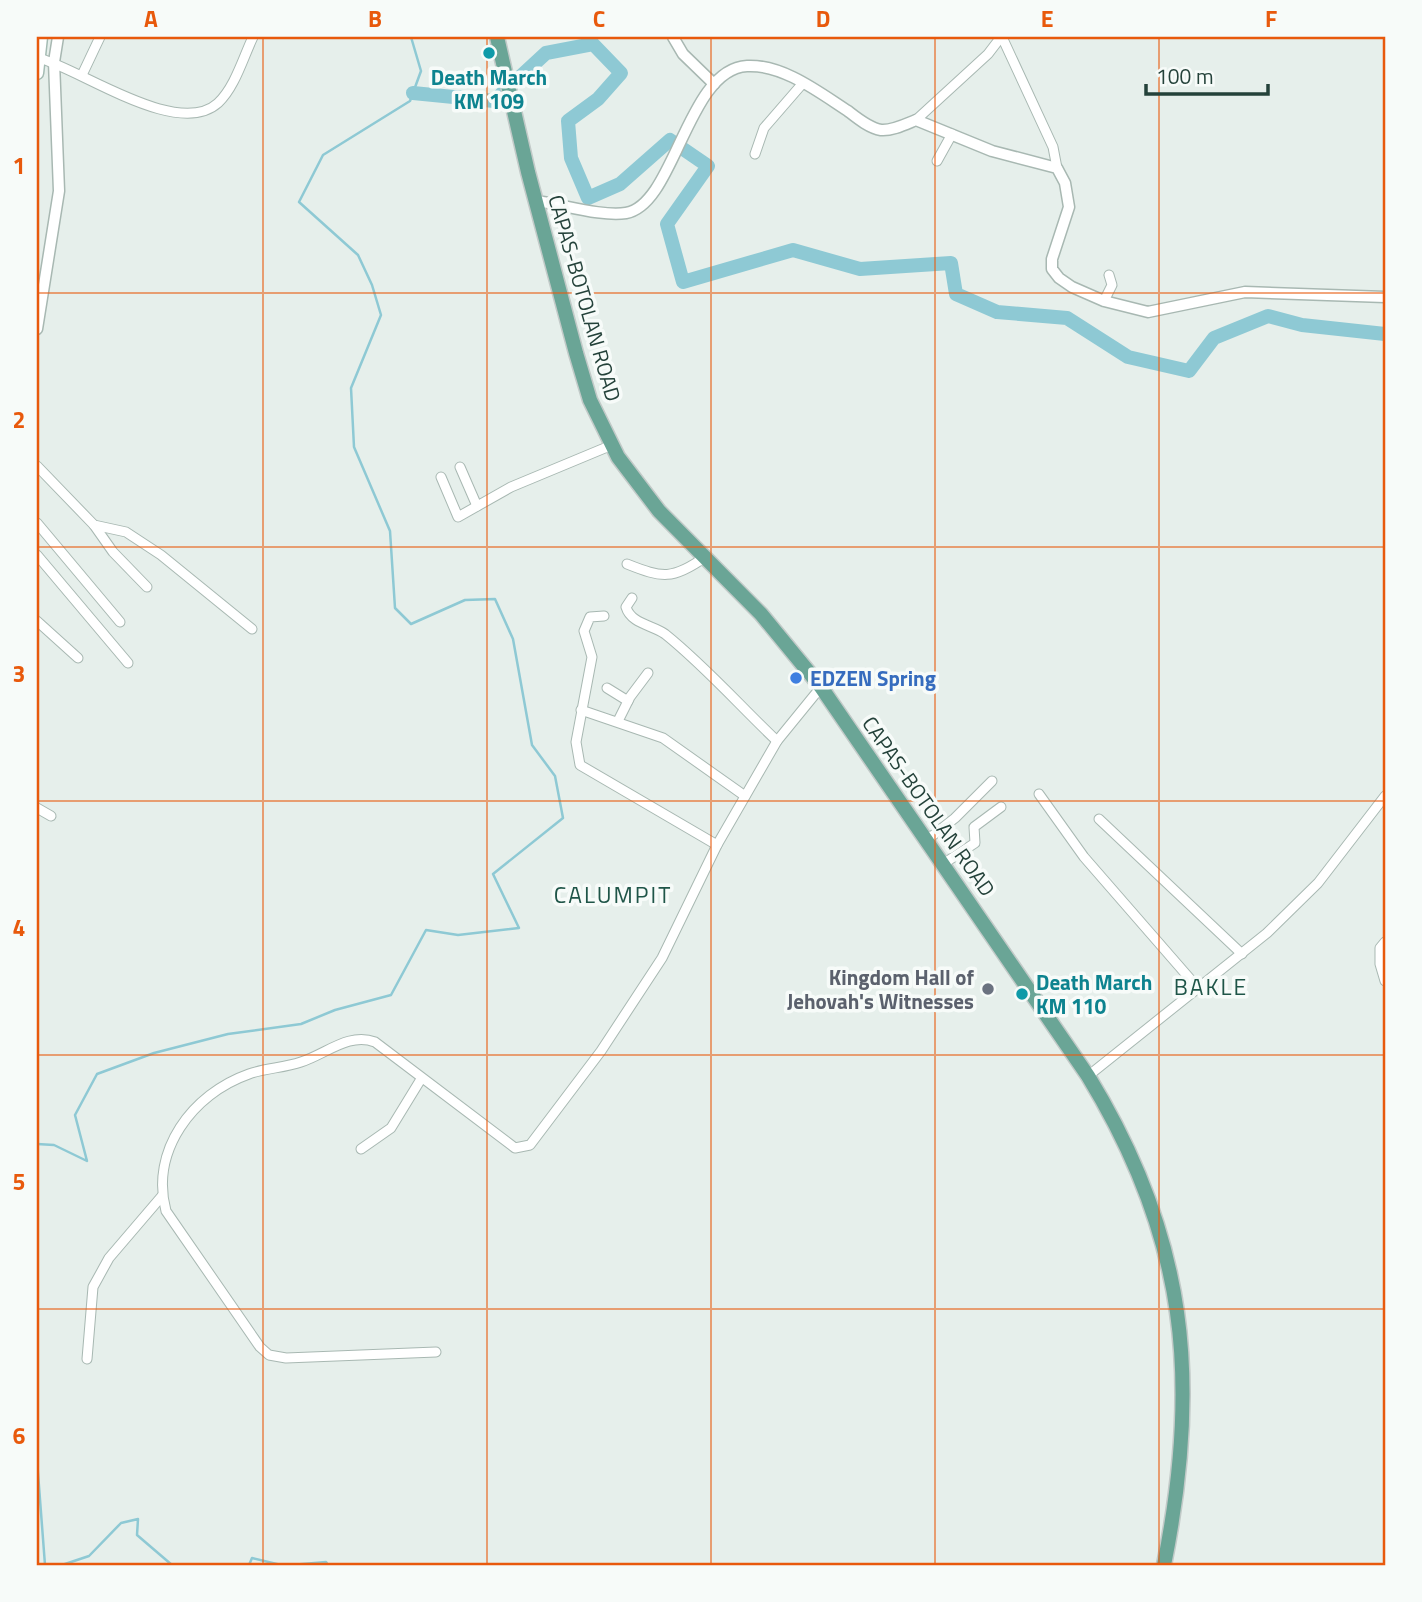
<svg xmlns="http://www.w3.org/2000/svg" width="1422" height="1602" viewBox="0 0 1422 1602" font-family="'Titillium Web',sans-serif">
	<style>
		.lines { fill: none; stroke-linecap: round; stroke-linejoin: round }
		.stream { stroke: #8ec9d4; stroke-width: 2.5 }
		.river { stroke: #8ec9d4; stroke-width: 14 }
		.minor-casing { stroke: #a8b8b2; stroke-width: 11 }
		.tertiary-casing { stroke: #a8b8b2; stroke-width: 13 }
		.secondary-casing { stroke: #a4bbb3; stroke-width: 15 }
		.primary-casing { stroke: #c2cac8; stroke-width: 17 }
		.minor { stroke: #fff; stroke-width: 9 }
		.tertiary { stroke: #fff; stroke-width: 10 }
		.secondary { stroke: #fff; stroke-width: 12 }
		.primary { stroke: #6aa596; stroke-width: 14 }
		.grid { fill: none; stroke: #e8590c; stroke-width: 2; stroke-opacity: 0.55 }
		.culture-dot { fill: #0f9aa8; stroke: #f7fbf9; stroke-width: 2.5 }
		.shop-dot { fill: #3f7fe0; stroke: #f7fbf9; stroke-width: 2.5 }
		.worship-dot { fill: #6b7280; stroke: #f7fbf9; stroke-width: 2.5 }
		.labels { text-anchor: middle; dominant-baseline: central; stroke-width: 7; stroke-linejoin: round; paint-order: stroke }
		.culture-label { font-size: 21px; font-weight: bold; fill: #0d838f; stroke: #f7fbf9 }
		.street-label { font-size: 21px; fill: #24423a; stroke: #f7fbf9 }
		.shop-label { font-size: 21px; font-weight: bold; fill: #366cbe; stroke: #f7fbf9; text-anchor: start }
		.worship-label { font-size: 21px; font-weight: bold; fill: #5b616d; stroke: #f7fbf9; text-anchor: end }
		.neighbourhood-label { font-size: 23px; letter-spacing: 2px; fill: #1f5548; stroke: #f7fbf9 }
		.neatline { fill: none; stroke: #e8590c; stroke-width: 2.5 }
		.grid-label { font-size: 23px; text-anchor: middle; font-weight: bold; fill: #e8590c }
	</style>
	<rect width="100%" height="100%" fill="#e6efeb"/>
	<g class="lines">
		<g class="stream">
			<polyline points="37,1144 54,1145 87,1161 75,1115 97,1074 154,1053 228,1034 301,1024 335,1010 391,995 426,930 458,935 519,928 493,874 563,818 555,776 532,745 513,639 495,599 465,600 411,624 395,608 390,531 354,447 351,388 381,315 372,285 358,255 299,202 323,155 410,101 421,71 411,37"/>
			<polyline points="37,1460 45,1565"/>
			<polyline points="62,1565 89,1556 121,1523 138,1519 137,1535 172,1565"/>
			<polyline points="249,1565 252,1558 281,1565"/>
			<polyline points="291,1565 326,1562 328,1565"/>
		</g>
		<polyline class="river" points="413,93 494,101 546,53 593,44 621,73 598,99 568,121 571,158 588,198 620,184 670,140 708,166 667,224 683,282 793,250 860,269 951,263 956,294 997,312 1067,318 1128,357 1189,371 1214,338 1268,316 1302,325 1385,334"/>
		<defs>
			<g id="minor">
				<polyline points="1002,37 1053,147 1057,168"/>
				<path d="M 39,58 C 82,70 178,139 218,103 C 235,87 243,58 253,37"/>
				<polyline points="82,75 100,37"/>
				<polyline points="916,120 988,54 1001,37"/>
				<polyline points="755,154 764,128 803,83"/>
				<polyline points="937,161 952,134"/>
				<polyline points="1104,301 1112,285 1109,275"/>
				<polyline points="37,466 94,525 126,532 161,555 252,629"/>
				<polyline points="460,467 477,506"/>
				<polyline points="441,477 458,517 511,487 612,445"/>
				<polyline points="37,523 120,622"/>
				<polyline points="94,525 113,552 147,587"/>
				<polyline points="37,555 128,663"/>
				<path d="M 627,564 C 662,578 673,580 705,557"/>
				<path d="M 632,598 L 626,607 C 631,624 653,625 665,634 C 705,666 740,706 777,741"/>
				<polyline points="604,616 590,617 584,631 592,657 576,742 580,765 717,845"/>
				<polyline points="37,621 78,658"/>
				<polyline points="607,688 628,701"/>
				<polyline points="581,710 663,738 745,796"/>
				<polyline points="618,721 630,697 648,673"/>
				<polyline points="1039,794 1084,857 1198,988"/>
				<polyline points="37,808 51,816"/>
				<polyline points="1099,819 1242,954"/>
				<polyline points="927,840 955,818 992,781"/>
				<polyline points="943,864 975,843 974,827 1001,807"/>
				<polyline points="1385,942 1380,948 1380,964 1385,981"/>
				<polyline points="1088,1076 1267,933 1318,883 1385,796"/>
				<polyline points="361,1149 391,1128 421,1079"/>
				<path d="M 436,1352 L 286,1358 L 269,1355 L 260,1347 L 166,1211 C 150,1151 192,1094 249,1074 C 265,1068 284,1068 301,1062 C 326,1054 349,1032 375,1042 L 515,1148 L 530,1145 L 601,1051 L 662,958 L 717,845 L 777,741 L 821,687"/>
				<polyline points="87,1359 93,1287 109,1258 162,1196"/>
			</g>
			<g id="tertiary">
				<polyline points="673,37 683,54 714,84"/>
				<path d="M 536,201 C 561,204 602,217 626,213 C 675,205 687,69 747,66 C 783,64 820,93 848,111 C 857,118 869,128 881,130 C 892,131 906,124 916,120 L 992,151 L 1057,168 L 1065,183 L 1069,207 L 1052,259 L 1052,269 L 1059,278 L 1072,287 L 1104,301 L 1148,312 L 1245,292 L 1385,297"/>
				<polyline points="37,329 59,191 54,62 58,37"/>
			</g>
			<polyline id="secondary" points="37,73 41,37"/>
			<path id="primary" d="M 497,37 L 528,172 L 576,353 L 590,400 L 618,457 L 659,511 L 761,614 L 821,687 L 1088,1076 C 1187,1238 1201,1381 1164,1565"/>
		</defs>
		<use href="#minor" class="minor-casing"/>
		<use href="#tertiary" class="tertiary-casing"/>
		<use href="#secondary" class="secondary-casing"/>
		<use href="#primary" class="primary-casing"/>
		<use href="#minor" class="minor"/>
		<use href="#tertiary" class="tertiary"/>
		<use href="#secondary" class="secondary"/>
		<use href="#primary" class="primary"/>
	</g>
	<path class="grid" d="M 263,37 L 263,1565M 487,37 L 487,1565M 711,37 L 711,1565M 935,37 L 935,1565M 1159,37 L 1159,1565M 37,293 L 1385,293M 37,547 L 1385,547M 37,801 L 1385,801M 37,1055 L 1385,1055M 37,1309 L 1385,1309"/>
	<g class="culture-dot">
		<circle cx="489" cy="53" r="7"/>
		<circle cx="1022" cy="994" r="7"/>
	</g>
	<circle class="shop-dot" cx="796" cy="678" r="7"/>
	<circle class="worship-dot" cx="988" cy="989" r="7"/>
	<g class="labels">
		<g class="culture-label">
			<text x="489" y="77">Death March<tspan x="489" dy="24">KM 109</tspan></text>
			<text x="1036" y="982" text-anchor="start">Death March<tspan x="1036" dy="24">KM 110</tspan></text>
		</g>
		<g class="street-label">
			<text transform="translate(585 298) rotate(74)">CAPAS-BOTOLAN ROAD</text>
			<text transform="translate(929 806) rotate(55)">CAPAS-BOTOLAN ROAD</text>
		</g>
		<g class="shop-label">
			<text x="810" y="678">EDZEN Spring</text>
		</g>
		<g class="worship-label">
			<text x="974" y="977">Kingdom Hall of<tspan x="974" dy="24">Jehovah's Witnesses</tspan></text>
		</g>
		<g class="neighbourhood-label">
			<text x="613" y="894">CALUMPIT</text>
			<text x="1211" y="986">BAKLE</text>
		</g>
	</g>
	<rect width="1422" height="1602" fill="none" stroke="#f7fbf9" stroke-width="77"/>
	<path d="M1146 84v10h122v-10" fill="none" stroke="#24423a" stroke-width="3.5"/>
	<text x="1156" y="84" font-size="21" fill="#24423a" stroke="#f7fbf9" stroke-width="5" paint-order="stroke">100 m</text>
	<rect x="38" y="38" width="1346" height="1526" class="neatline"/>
	<g class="grid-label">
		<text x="151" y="27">A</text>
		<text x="375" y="27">B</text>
		<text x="599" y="27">C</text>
		<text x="823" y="27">D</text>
		<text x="1047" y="27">E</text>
		<text x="1271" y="27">F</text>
		<text x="19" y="174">1</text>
		<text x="19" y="428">2</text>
		<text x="19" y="682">3</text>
		<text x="19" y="936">4</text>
		<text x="19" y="1190">5</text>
		<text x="19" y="1444">6</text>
	</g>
</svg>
